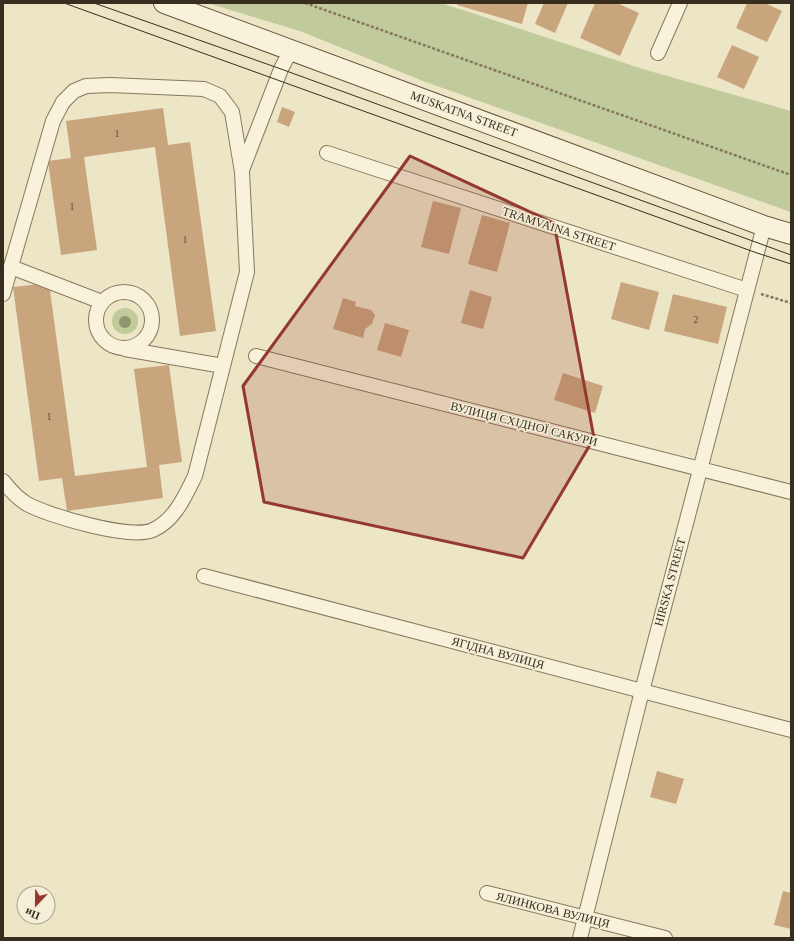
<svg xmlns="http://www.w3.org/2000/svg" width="794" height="941" viewBox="0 0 794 941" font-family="'Times New Roman',serif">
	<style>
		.green { fill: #c0ca9b }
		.building { fill: #c9a57e }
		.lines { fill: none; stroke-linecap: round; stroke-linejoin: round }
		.street-casing { stroke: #87785d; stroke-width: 16 }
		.secondary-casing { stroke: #695940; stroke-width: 22 }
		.path { stroke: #87785d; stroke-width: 2.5; stroke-dasharray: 3 2; stroke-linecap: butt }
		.street { stroke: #f7f2d9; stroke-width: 14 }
		.secondary { stroke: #f7f2d9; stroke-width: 20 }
		.tram { stroke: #382e20; stroke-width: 1 }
		.tree { fill: #90956f }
		.marked { fill: #94392f; fill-opacity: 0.2; stroke: #94392f; stroke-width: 3; stroke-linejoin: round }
		.labels { text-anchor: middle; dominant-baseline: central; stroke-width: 3; stroke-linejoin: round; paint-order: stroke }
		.number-label { font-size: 10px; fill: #5c4c38 }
		.street-label { font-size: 12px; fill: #382e20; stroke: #f4efd6 }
	</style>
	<rect width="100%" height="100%" fill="#ece5c6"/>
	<g class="green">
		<polygon points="207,3 441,3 646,70 791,111 791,212 423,81 300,31"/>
		<circle cx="125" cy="321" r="13"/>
	</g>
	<g class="building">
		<polygon points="458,3 528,3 522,24 457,5"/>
		<polygon points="544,3 568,3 555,33 535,24"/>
		<polygon points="595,3 617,3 639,13 620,56 580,38"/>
		<polygon points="747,3 765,3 782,11 767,42 736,28"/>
		<polygon points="732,45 759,57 744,89 717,77"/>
		<polygon points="282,107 295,112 289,127 277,122"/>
		<polygon points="163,108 168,145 190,142 216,331 180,336 155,147 84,157 97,250 61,255 48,161 71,158 66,121"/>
		<polygon points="433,201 461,208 449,254 421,247"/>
		<polygon points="482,215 510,223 497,272 468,264"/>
		<polygon points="621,282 659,292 649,330 611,319"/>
		<polygon points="49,283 75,476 147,467 134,369 169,365 182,462 159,465 163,498 67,511 62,478 39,481 13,287"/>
		<polygon points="470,290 492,297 483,329 461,323"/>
		<polygon points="673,294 727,307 718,344 664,331"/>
		<polygon points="343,298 356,302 355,306 371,310 375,315 372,324 365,329 363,338 333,329"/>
		<polygon points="385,323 409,330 401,357 377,350"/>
		<polygon points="563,373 603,386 595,413 554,400"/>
		<polygon points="657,771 684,779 676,804 650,797"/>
		<polygon points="783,891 791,893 791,929 774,925"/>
	</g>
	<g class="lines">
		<defs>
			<g id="street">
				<polyline points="658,53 680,3"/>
				<polyline points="327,153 747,290"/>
				<polyline points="242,170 281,69 291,50"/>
				<polyline points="11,267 102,302"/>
				<circle cx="124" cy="320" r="28"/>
				<path d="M 3,294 L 53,121 L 63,102 L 74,91 L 86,86 L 110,85 L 204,89 L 220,96 L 232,112 L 242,172 L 247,272 L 195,476 C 185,496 175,520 153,530 C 131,540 49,516 27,504 C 17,498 10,490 3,481"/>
				<polyline points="125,349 223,366"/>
				<polyline points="256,356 791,492"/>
				<polyline points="204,576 791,730"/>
				<polyline points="487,893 665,938"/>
				<polyline points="580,938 642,691 764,226"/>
			</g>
			<polyline id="secondary" points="164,3 764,226 791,234"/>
		</defs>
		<use href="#street" class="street-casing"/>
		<use href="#secondary" class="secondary-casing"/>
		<g class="path">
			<polyline points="305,3 791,175"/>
			<polyline points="761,294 791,303"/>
		</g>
		<use href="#street" class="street"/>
		<use href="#secondary" class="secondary"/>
		<g class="tram">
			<polyline points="64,3 757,253 791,264"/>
			<polyline points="94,3 281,69 791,255"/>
		</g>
	</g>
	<circle class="tree" cx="125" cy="322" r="6"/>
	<path class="marked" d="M 410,156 L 554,223 L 594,438 L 523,558 L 264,502 L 243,386 Z"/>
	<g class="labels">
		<g class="number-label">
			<text x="117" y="133">1</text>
			<text x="72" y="206">1</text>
			<text x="185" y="239">1</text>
			<text x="696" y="319">2</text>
			<text x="49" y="416">1</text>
		</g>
		<g class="street-label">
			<text transform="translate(464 114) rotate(20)">MUSKATNA STREET</text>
			<text transform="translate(559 229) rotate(18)">TRAMVAINA STREET</text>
			<text transform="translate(524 424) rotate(14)">ВУЛИЦЯ СХІДНОЇ САКУРИ</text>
			<text transform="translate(670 582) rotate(-75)">HIRSKA STREET</text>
			<text transform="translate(498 653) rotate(15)">ЯГІДНА ВУЛИЦЯ</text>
			<text transform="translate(553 910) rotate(14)">ЯЛИНКОВА ВУЛИЦЯ</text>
		</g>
	</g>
	<rect width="794" height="941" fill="none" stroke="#382e20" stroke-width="8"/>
	<g transform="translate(36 905) rotate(202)"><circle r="19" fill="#f4efd6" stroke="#a9a28d"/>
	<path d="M0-3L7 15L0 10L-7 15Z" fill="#94392f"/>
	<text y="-6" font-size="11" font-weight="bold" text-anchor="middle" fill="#382e20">Пн</text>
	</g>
</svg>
